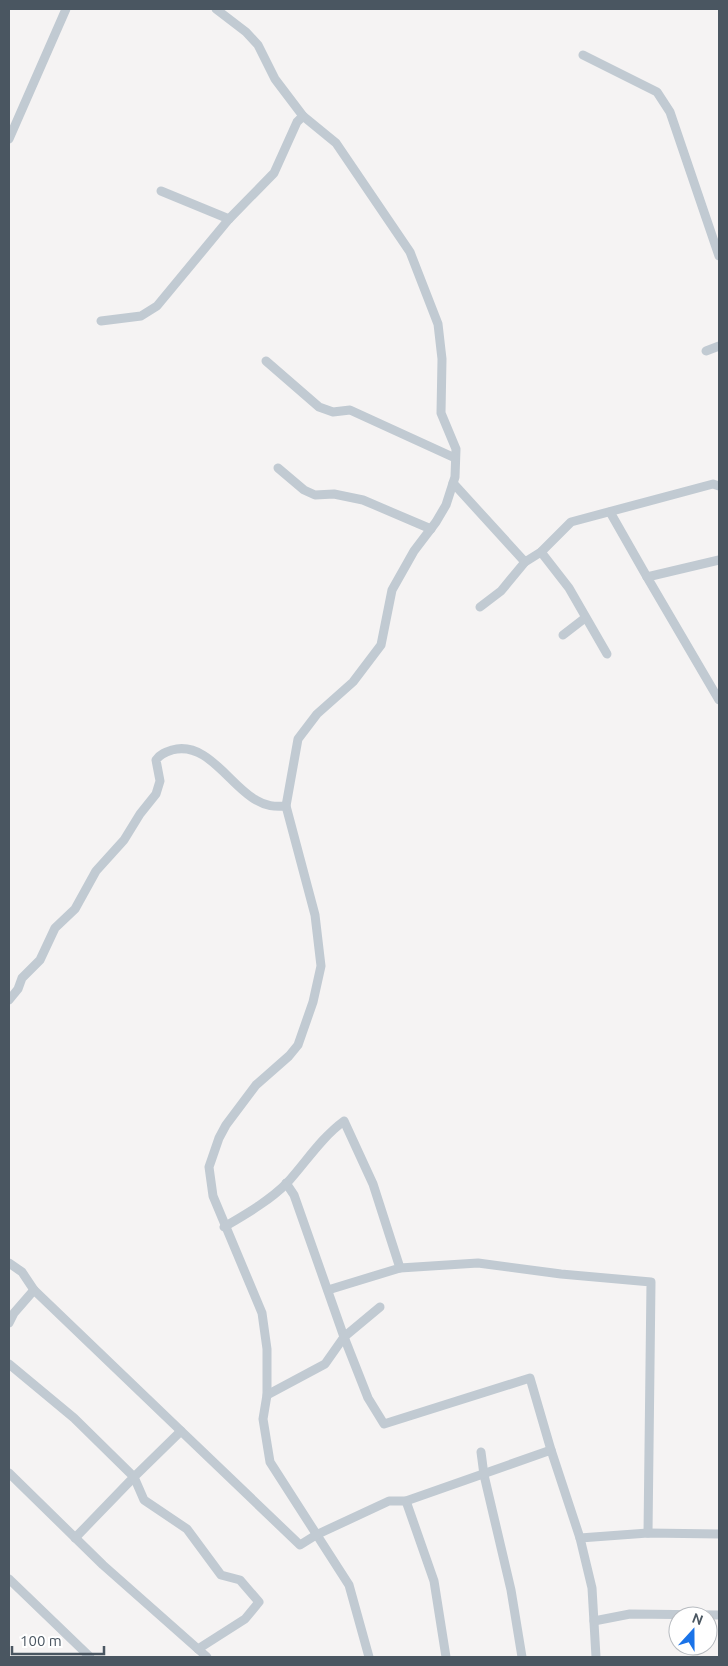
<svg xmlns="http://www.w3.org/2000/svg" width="728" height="1666" viewBox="0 0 728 1666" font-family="Ubuntu,sans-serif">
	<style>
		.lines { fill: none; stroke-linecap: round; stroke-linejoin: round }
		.minor { stroke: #c1cad2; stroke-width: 9 }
	</style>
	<rect width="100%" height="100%" fill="#f5f3f3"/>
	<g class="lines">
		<g class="minor">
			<polyline points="216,9 246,32 258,45 275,79 303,116 336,143 410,252 438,324 442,359 441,413 456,449 455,477 446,505 436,522 414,551 392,590 381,645 353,682 317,714 298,739 286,806 315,915 321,966 313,1002 298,1045 289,1056 256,1085 226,1125 219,1138 209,1167 213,1196 262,1313 267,1349 267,1395 263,1419 270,1462 349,1585 369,1657"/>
			<polyline points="583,55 657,92 670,112 719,256"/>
			<polyline points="9,139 66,9"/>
			<polyline points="161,191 229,219"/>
			<polyline points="101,321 141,316 157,306 229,219 274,173 297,122 303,116"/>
			<polyline points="706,351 719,346"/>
			<polyline points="266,361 319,407 333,412 350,410 455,458"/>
			<polyline points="278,468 304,490 315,495 334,494 363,500 431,529"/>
			<polyline points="453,483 525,562 541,552 571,522 713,484 719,486"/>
			<polyline points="610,512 647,577"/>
			<polyline points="541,552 569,588 607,654"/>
			<polyline points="719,560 647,577 719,700"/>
			<polyline points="480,607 501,591 525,562"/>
			<polyline points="563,635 585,618"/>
			<path d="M 9,1000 L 18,989 L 22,978 L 40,960 L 55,928 L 75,909 L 96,871 L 124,840 L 140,814 L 156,794 L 160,781 L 156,760 C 160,754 166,752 172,750 C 207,740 230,786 256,800 C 266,806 274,807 286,806"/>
			<polyline points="286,1183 294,1195 344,1337 368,1398 384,1424 530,1378 551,1450"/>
			<path d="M 224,1227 C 246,1214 269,1201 287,1183 C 306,1162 321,1138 344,1121 L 373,1184 L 400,1268 L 328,1290"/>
			<polyline points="9,1263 22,1272 34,1290"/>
			<polyline points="400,1268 478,1263 561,1274 651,1282 648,1533"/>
			<polyline points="9,1323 14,1313 34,1290 181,1431"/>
			<polyline points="9,1364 74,1418 134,1477 75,1538"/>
			<polyline points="267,1395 325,1364 344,1337 380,1307"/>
			<polyline points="481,1452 484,1475 511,1590 522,1657"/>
			<polyline points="9,1473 103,1565 207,1657"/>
			<polyline points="406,1501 434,1581 446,1657"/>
			<polyline points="580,1538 592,1588 596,1657"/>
			<polyline points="9,1579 90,1657"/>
			<polyline points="594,1621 630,1614 719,1615"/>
			<polyline points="198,1649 245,1619 259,1602 240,1580 221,1575 187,1529 144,1500 134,1477 181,1431 300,1545 316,1535 389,1501 406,1501 551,1450 580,1538 648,1533 719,1534"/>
		</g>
	</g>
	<rect width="728" height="1666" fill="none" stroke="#4a5661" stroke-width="20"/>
	<g transform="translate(693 1631) rotate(21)"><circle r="24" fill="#ffffff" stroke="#b7bbc0"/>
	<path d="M0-4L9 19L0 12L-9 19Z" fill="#1a73e8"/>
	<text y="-8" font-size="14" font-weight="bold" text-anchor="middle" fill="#4a5661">N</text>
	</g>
	<path d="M12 1646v8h92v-8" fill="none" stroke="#4a5661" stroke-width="2.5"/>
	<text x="20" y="1646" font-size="15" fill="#4a5661" stroke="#ffffff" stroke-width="4" paint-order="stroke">100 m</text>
</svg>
